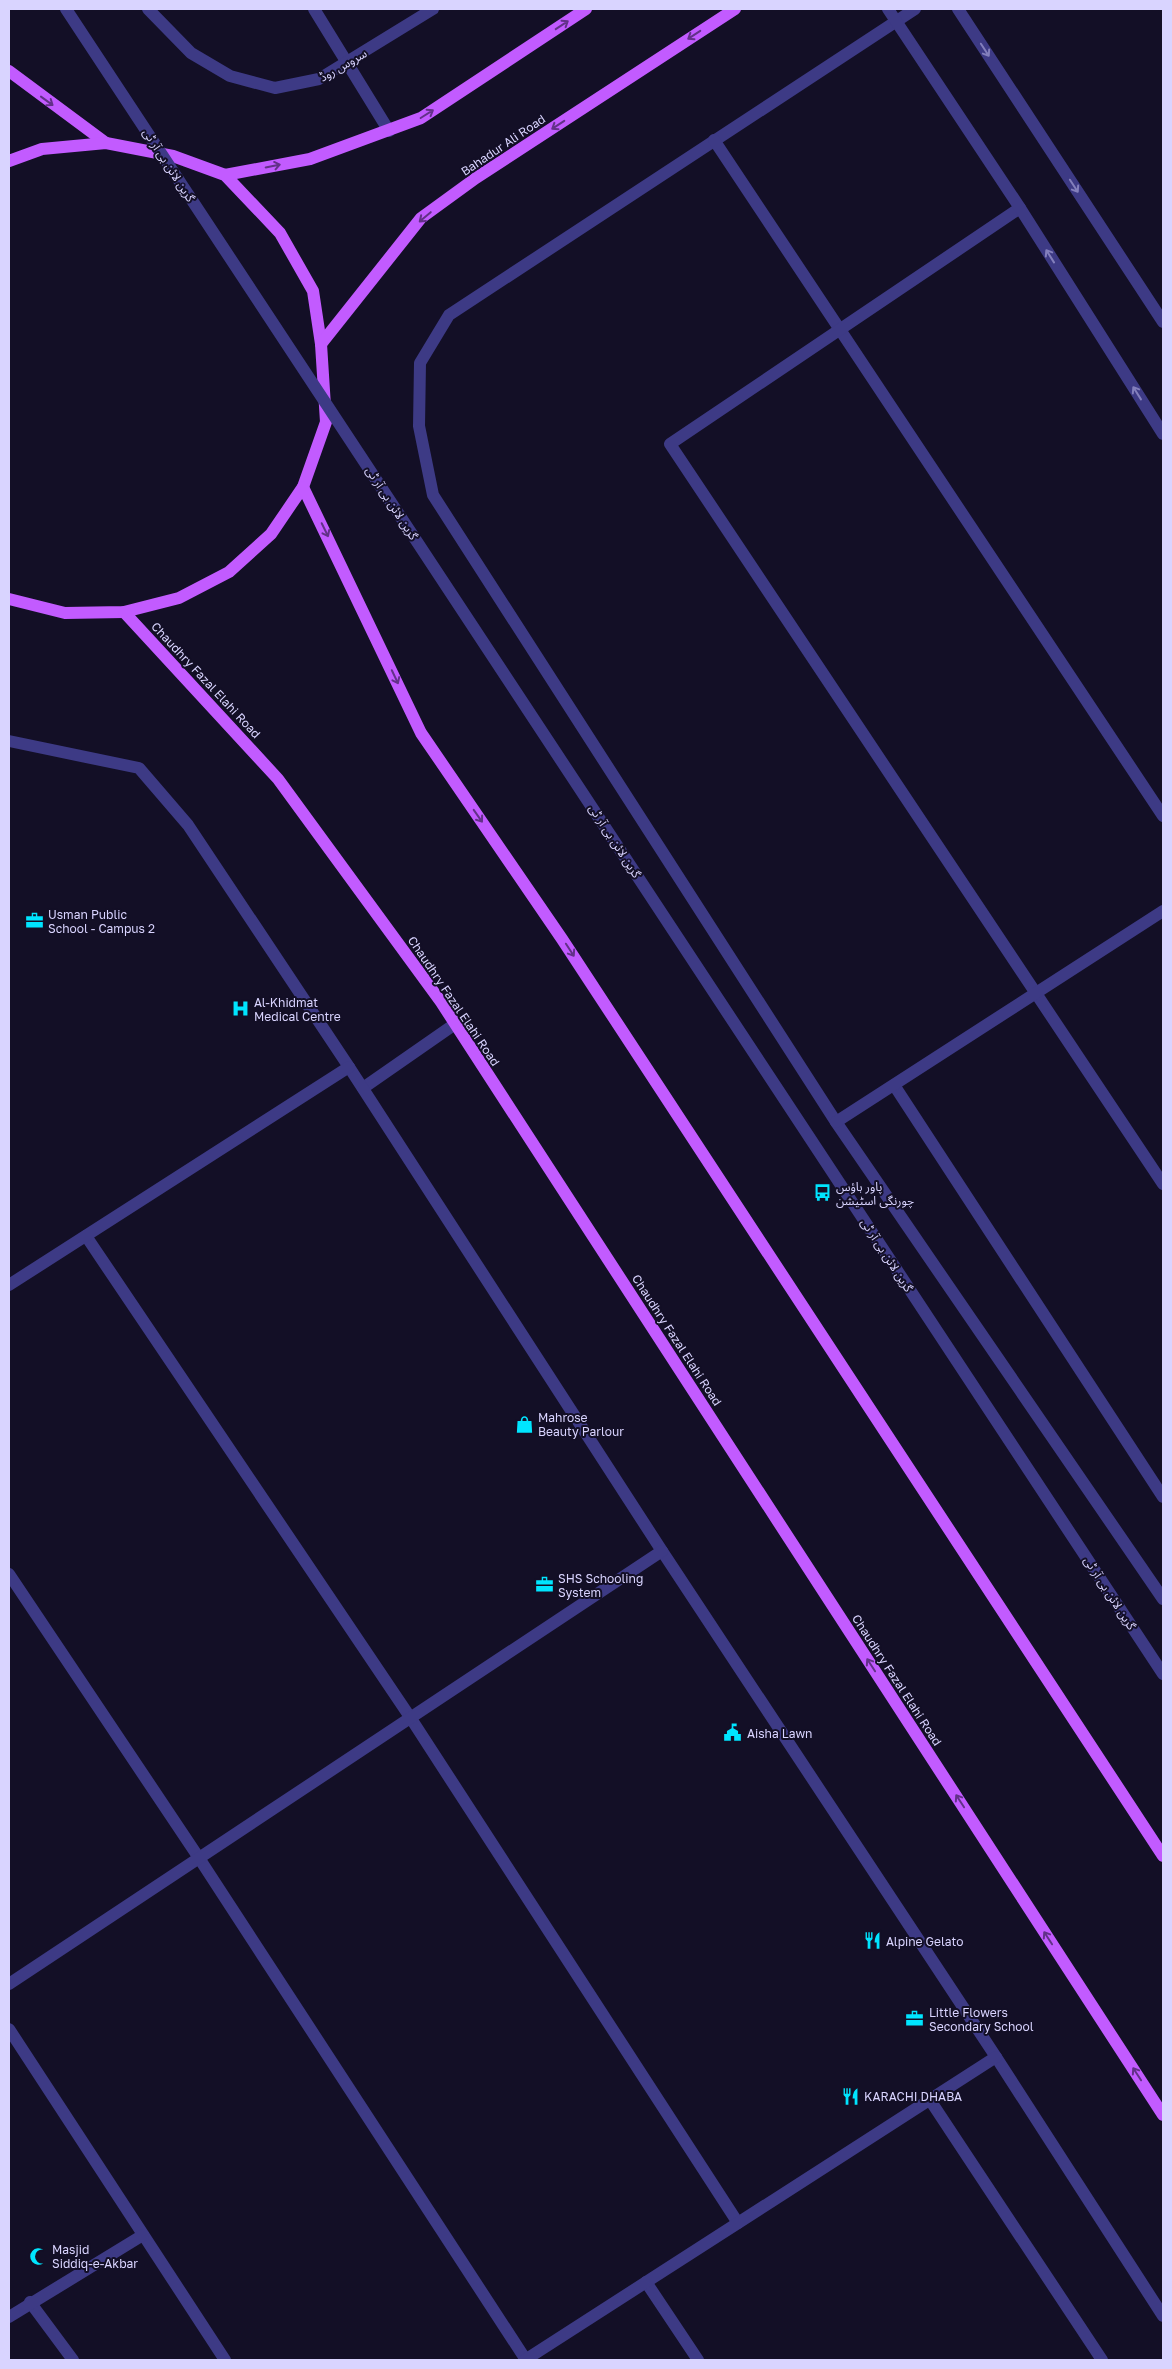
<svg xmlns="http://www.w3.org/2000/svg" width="1172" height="2369" viewBox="0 0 1172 2369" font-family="'Golos Text','Noto Sans Arabic',sans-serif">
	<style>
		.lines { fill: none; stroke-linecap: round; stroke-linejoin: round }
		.service { stroke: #3d3a85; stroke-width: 12 }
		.minor { stroke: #3d3a85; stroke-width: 12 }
		.tertiary { stroke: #3d3a85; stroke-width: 12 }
		.primary { stroke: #c25bff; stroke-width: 12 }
		.service-bridge { stroke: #3d3a85; stroke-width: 12 }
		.oneway { stroke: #623188 }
		.oneway2 { stroke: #837fbc }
		.labels { text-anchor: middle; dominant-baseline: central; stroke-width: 4; stroke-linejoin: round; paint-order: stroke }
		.street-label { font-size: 12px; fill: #d9d4ff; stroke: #130f26 }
		.poi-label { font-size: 12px; fill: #d9d4ff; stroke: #130f26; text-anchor: start }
	</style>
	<rect width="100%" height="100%" fill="#130f26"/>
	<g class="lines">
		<g class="service">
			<polyline points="314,9 389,131"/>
			<polyline points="894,1085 1163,1497"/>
			<polyline points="363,1088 455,1024"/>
		</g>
		<g class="minor">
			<polyline points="148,9 191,53 230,76 275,88 319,79 433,9"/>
			<polyline points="915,9 449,315 420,363 419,426 433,495 836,1122 1163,1599"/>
			<polyline points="714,140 1163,816"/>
			<polyline points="1020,208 670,444 1163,1184"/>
			<polyline points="9,741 139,768 188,825 349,1067 662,1551 996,2057 1163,2316"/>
			<polyline points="836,1122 1163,911"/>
			<polyline points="86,1236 410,1717 738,2223"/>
			<polyline points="9,1285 349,1067"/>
			<polyline points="9,1574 199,1858 526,2360"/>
			<polyline points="9,1984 662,1551"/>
			<polyline points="9,2029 225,2360"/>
			<polyline points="930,2100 1102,2360"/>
			<polyline points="646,2282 698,2360"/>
			<polyline points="30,2302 73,2360"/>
			<polyline points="9,2317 143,2235"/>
			<polyline points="525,2360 996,2057"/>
		</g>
		<g class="tertiary">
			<polyline points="888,9 1020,208 1163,434"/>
			<polyline points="958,9 1163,322"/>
		</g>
		<g class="primary">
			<polyline points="9,71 106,143"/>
			<polyline points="9,161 42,149 106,143 173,156 225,175 280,233 313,291 321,344 326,422 303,487 271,534 229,572 179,598 124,612 65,613 9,599"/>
			<polyline points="225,175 310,159 421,118 586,9"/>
			<polyline points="321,344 421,218 476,178 735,9"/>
			<polyline points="303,487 421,733 562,939 1163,1856"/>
			<polyline points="124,612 278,779 441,1002 1163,2115"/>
		</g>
		<polyline class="service-bridge" points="66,9 1163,1674"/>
	</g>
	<defs><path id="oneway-shaft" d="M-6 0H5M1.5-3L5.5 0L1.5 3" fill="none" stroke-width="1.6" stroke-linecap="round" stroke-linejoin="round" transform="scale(1.25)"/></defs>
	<g class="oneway">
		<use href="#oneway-shaft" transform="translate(562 25) rotate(-33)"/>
		<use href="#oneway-shaft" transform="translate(694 35) rotate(147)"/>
		<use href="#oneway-shaft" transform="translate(47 101) rotate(36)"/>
		<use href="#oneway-shaft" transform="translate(427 114) rotate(-32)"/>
		<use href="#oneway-shaft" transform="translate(558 125) rotate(147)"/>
		<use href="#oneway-shaft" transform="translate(273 166) rotate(-11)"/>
		<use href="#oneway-shaft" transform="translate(425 217) rotate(140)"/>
		<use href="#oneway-shaft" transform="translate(325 530) rotate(64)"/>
		<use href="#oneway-shaft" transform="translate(395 677) rotate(65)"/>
		<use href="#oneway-shaft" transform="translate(478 816) rotate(55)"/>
		<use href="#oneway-shaft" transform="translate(570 950) rotate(57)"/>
		<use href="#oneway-shaft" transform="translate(871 1665) rotate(-123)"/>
		<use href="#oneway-shaft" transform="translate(960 1801) rotate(-123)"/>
		<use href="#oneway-shaft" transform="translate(1048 1938) rotate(-123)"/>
		<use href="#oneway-shaft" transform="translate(1137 2074) rotate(-123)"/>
	</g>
	<g class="oneway2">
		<use href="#oneway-shaft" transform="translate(985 50) rotate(57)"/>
		<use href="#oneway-shaft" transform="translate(1074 186) rotate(57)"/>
		<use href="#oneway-shaft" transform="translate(1050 256) rotate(-122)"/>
		<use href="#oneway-shaft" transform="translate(1137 393) rotate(-122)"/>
	</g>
	<defs>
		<symbol id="office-bare" viewBox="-9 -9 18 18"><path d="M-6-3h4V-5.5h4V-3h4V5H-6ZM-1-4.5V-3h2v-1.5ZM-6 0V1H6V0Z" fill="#00e5ff" stroke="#130f26" stroke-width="2.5" paint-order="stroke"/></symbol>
		<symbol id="hospital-bare" viewBox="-9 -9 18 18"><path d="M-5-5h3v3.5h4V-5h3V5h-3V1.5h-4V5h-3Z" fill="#00e5ff" stroke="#130f26" stroke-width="2.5" paint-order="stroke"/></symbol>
		<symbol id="bus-bare" viewBox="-9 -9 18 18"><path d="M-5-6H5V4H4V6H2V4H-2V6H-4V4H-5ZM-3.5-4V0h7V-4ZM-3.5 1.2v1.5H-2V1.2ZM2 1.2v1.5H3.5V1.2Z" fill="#00e5ff" stroke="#130f26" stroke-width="2.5" paint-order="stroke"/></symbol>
		<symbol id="shop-bare" viewBox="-9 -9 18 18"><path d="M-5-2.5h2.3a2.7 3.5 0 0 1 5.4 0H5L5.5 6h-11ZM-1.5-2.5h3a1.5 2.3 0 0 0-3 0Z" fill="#00e5ff" stroke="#130f26" stroke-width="2.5" paint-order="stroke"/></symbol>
		<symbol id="civic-bare" viewBox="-9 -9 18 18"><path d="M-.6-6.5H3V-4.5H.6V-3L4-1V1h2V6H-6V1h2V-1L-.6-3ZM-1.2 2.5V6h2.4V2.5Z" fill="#00e5ff" stroke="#130f26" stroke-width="2.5" paint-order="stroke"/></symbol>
		<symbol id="restaurant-bare" viewBox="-9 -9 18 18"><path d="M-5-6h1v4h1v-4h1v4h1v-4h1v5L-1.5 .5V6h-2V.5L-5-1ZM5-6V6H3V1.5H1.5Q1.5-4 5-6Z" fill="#00e5ff" stroke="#130f26" stroke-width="2.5" paint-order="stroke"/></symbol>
		<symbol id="mosque-bare" viewBox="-9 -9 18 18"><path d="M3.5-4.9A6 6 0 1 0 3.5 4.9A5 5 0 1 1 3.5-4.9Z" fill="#00e5ff" stroke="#130f26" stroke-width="2.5" paint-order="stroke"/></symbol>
	</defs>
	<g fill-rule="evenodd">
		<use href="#office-bare" x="22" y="908" width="25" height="25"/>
		<use href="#hospital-bare" x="228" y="996" width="25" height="25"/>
		<use href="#bus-bare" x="810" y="1180" width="25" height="25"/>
		<use href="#shop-bare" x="512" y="1412" width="25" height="25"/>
		<use href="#office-bare" x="532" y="1572" width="25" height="25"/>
		<use href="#civic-bare" x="720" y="1720" width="25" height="25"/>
		<use href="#restaurant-bare" x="860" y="1928" width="25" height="25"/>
		<use href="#office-bare" x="902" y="2006" width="25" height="25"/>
		<use href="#restaurant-bare" x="838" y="2084" width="25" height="25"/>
		<use href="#mosque-bare" x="26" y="2244" width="25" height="25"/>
	</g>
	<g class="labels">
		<g class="street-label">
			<text transform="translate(343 65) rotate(-30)">سروس روڈ</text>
			<text transform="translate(503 145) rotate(-34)">Bahadur Ali Road</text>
			<text transform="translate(169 165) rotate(57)">گرین لائن بی آر ٹی</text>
			<text transform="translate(392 503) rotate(57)">گرین لائن بی آر ٹی</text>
			<text transform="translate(206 680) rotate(47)">Chaudhry Fazal Elahi Road</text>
			<text transform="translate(615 841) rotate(57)">گرین لائن بی آر ٹی</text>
			<text transform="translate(454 1001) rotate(56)">Chaudhry Fazal Elahi Road</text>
			<text transform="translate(887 1255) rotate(57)">گرین لائن بی آر ٹی</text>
			<text transform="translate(677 1340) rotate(57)">Chaudhry Fazal Elahi Road</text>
			<text transform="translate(1110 1593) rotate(57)">گرین لائن بی آر ٹی</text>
			<text transform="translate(897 1680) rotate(57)">Chaudhry Fazal Elahi Road</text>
		</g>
		<g class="poi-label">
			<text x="48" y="914">Usman Public<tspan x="48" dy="14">School - Campus 2</tspan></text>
			<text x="254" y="1002">Al-Khidmat<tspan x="254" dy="14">Medical Centre</tspan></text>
			<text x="836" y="1186">پاور ہاؤس<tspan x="836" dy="14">چورنگی اسٹیشن</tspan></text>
			<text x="538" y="1417">Mahrose<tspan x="538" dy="14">Beauty Parlour</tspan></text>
			<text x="558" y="1578">SHS Schooling<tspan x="558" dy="14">System</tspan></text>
			<text x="747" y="1733">Aisha Lawn</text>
			<text x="886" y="1941">Alpine Gelato</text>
			<text x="929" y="2012">Little Flowers<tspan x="929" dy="14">Secondary School</tspan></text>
			<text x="864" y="2096">KARACHI DHABA</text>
			<text x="52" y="2249">Masjid<tspan x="52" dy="14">Siddiq-e-Akbar</tspan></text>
		</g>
	</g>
	<rect width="1172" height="2369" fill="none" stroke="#d9d4ff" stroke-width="20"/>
</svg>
